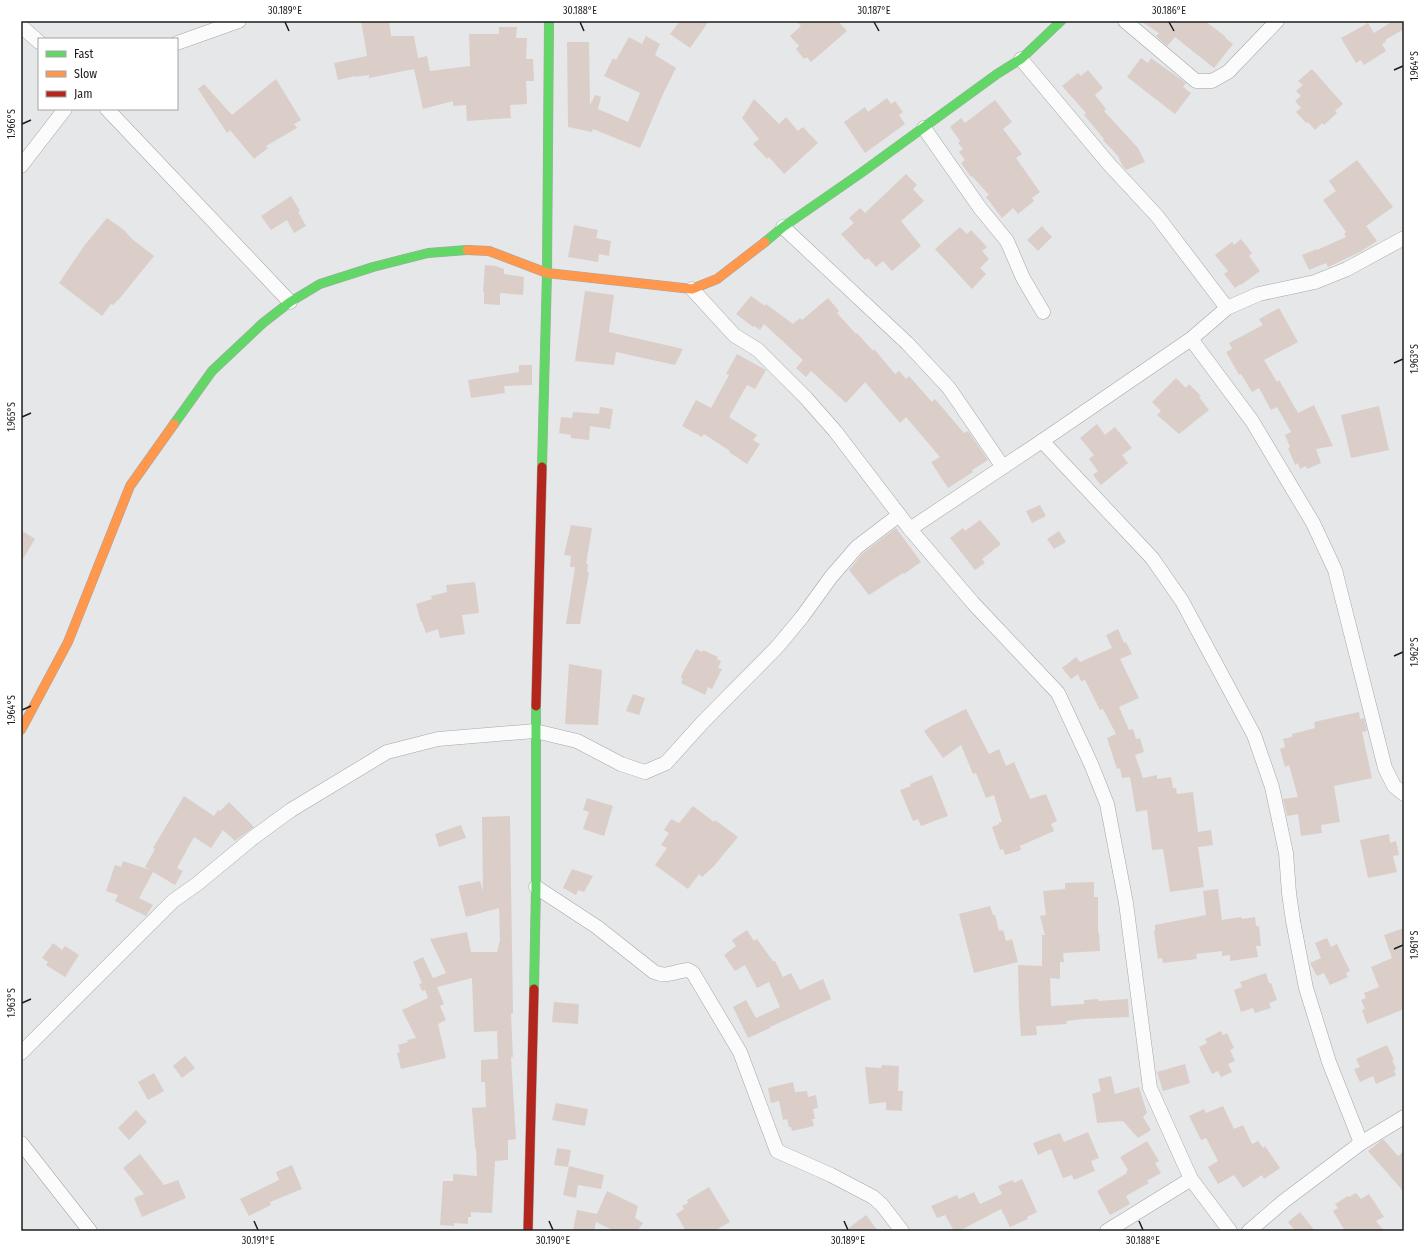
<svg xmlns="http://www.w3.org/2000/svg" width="1425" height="1252" viewBox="0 0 1425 1252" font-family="'Fira Sans Condensed',sans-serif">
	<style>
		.building { fill: #dbcec9 }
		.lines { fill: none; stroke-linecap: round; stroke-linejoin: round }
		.street-casing { stroke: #a4a6a7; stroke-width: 15 }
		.fast-casing { stroke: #a4a6a7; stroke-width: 10 }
		.slow-casing { stroke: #a4a6a7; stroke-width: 10 }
		.jam-casing { stroke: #a4a6a7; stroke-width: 10 }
		.street { stroke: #fbfbfc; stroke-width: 14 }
		.fast { stroke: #63d668; stroke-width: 9 }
		.slow { stroke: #ff974d; stroke-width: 9 }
		.jam { stroke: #b3261e; stroke-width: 9 }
		.ticks { fill: none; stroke: #1b1c1d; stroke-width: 1.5 }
		.neatline { fill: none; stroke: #1b1c1d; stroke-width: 1.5 }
		.ticks-label { font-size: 10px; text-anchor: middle; fill: #1b1c1d }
	</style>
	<rect width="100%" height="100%" fill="#e5e7e9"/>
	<g class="building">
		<polygon points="361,21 389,21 391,36 414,36 418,58 427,56 430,71 470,66 469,34 499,34 499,27 517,27 516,38 527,38 526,59 533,59 534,81 526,81 527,104 510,105 511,118 467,121 466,105 453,106 453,101 423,109 414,69 369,78 369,75 355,77 355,76 338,80 334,63 367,56"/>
		<polygon points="680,21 709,21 690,48 670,34"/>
		<polygon points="796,21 838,21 847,31 811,62 807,57 804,59 796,49 799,46 790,36 801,26"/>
		<polygon points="1141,21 1205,21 1226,37 1225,38 1233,44 1214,68 1175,37 1167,46 1156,36 1159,33"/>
		<polygon points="1393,21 1404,21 1404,29 1385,40 1386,42 1382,44 1386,51 1364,65 1361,60 1356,63 1341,38 1368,23 1374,33"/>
		<polygon points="646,36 660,44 655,55 676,68 663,94 640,148 593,129 592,132 568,127 567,42 589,42 590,105 595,95 601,97 598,109 628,122 640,93 604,76 613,58 616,60 629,37 642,44"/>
		<polygon points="1141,58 1148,63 1151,58 1186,83 1183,87 1191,93 1175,114 1127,77"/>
		<polygon points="1312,69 1343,104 1335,111 1337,113 1324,125 1322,123 1315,130 1308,122 1306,123 1296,112 1301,108 1295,101 1301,96 1296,91 1303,85 1298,81"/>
		<polygon points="1088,70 1103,88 1095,95 1106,109 1104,111 1138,148 1145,162 1126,170 1122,165 1118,156 1103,140 1104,139 1084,115 1086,113 1062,86 1078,73 1081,76"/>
		<polygon points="276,79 301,120 294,124 297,128 266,146 268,148 254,159 230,130 227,133 198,89 204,84 232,115"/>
		<polygon points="887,98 891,104 895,101 903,112 899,115 905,124 865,153 844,122 865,107 868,112"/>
		<polygon points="754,99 779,124 786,117 798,131 803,127 818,143 784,174 769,157 767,159 753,144 759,139 742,118"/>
		<polygon points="995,100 1012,122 1003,129 1022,154 1016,158 1040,192 1032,198 1034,201 1018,214 1013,208 1002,218 986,197 989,195 972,176 971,177 961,163 965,160 959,152 963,149 958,143 960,141 950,127 961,118 965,123"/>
		<polygon points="1357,160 1393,207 1366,226 1377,241 1360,252 1328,267 1326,263 1309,270 1302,255 1317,249 1317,250 1346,237 1344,234 1346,232 1323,200 1336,191 1329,181"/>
		<polygon points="906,174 917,185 913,189 924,201 901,221 921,246 892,271 883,261 876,267 868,258 865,260 841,234 854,223 849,218 860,208 865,213"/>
		<polygon points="291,196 300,211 298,212 306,226 294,233 287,220 271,230 261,216"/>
		<polygon points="107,218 124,230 132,239 154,256 120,298 113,305 111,304 102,316 59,283 84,246"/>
		<polygon points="574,225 598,230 596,238 611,241 609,256 599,254 598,262 568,257"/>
		<polygon points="1042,226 1052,237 1038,251 1027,240"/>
		<polygon points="960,227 967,234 971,230 987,247 982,251 989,259 980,268 986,274 972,289 935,249"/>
		<polygon points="1241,239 1252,253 1249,256 1260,271 1241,285 1240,284 1235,288 1224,274 1228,271 1215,255 1232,242 1234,245"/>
		<polygon points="485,265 496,266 504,269 504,274 524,277 523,295 500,293 500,305 484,304 484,292 483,292"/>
		<polygon points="585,291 614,295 609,332 683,349 675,365 616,352 614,365 575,361"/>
		<polygon points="751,296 765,306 766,304 793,324 800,318 802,320 828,298 839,311 837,313 856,334 857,333 873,351 874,349 895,374 899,371 906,379 909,376 932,402 935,399 964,433 968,431 988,460 972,470 973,472 948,488 931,462 940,457 906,417 900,423 865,382 846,403 811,371 806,377 796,368 803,360 764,324 760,330 754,326 753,327 736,314"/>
		<polygon points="1279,308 1298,342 1264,360 1277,382 1279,380 1298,413 1314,405 1333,446 1316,449 1321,463 1307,469 1306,466 1300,469 1298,463 1295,465 1288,448 1290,447 1285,435 1291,432 1277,407 1271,410 1259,388 1252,392 1241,374 1239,375 1226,352 1232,349 1229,343 1263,325 1259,319"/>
		<polygon points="737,354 766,370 755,389 747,385 729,417 757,435 753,440 760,444 747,464 729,452 730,451 704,434 702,437 682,426 696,400 711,408 729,375 726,374"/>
		<polygon points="519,365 532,365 532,385 504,386 505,393 471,398 468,380 519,372"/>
		<polygon points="1176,378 1186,388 1189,384 1201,396 1199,397 1209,410 1179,434 1157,415 1161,411 1152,402"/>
		<polygon points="1379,406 1389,450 1351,458 1341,415"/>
		<polygon points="600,407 613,409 610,429 590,426 589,440 571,438 571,435 559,433 561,417 572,418 573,412 599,414"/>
		<polygon points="1097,424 1105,435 1115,427 1132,448 1122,455 1128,463 1101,485 1093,475 1098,471 1089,459 1094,455 1080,438"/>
		<polygon points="1040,505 1046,516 1032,523 1026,511"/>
		<polygon points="980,520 1000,543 1000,545 982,559 985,563 975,570 950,538 963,528 965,531"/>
		<polygon points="571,525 592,528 586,564 588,564 587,572 589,572 580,624 566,624 575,567 570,567 571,556 564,555"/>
		<polygon points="896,528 921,562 904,574 903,573 869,595 849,570 863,553"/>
		<polygon points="21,530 35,539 21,562"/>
		<polygon points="1059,531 1066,542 1054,549 1047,539"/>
		<polygon points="475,582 479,613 462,615 465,634 440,638 438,629 426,633 422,622 421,622 416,604 432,599 431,596 447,592 446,585"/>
		<polygon points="1118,629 1124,643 1126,642 1132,654 1120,659 1139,698 1119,707 1129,730 1133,729 1136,739 1140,738 1144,752 1135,755 1143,778 1157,775 1157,779 1171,777 1173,788 1176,788 1177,794 1193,792 1198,832 1211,830 1213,845 1198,847 1204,887 1170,892 1163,849 1152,850 1147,810 1136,812 1130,777 1122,778 1120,768 1117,769 1107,738 1116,734 1103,709 1100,710 1085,680 1081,681 1078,674 1071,679 1062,668 1076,657 1080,662 1112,648 1106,635"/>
		<polygon points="696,649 702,652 703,650 718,657 717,659 721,661 718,668 722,669 712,689 708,687 705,695 681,683 683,679 681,678 682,674"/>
		<polygon points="569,664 602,670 598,725 565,724"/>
		<polygon points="633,694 645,698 639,715 626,711"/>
		<polygon points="966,709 989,754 999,749 1006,766 1014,762 1030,799 1046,794 1057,821 1051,824 1054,831 1020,846 1021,850 1005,855 1003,849 1000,850 992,827 999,824 999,822 1002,822 994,795 986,798 976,773 973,774 961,745 943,758 924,731 931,726"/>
		<polygon points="1359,712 1360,719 1364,718 1367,731 1362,732 1372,778 1334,786 1340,822 1321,825 1322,833 1301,836 1298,814 1287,816 1283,799 1298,797 1289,765 1285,767 1280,749 1285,747 1283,739 1292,737 1292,734 1315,728 1314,722"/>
		<polygon points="932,775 948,816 921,826 918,819 913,821 900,790 911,786 910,784"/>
		<polygon points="184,796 214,816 218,810 220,811 229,802 254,827 235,841 223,830 211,848 194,837 177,868 183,871 175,885 153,872 139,898 153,905 146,916 115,901 118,895 106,891 115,865 121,867 123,861 150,870 145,867 155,849 153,848"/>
		<polygon points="587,798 613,806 604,836 583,829 589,812 583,810"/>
		<polygon points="693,806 714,822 715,820 738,837 714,866 702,877 699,874 688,889 655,865 667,848 661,845 669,833 664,830 671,819 679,823"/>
		<polygon points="510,816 513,1013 511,1014 513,1057 511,1057 516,1139 508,1140 508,1160 495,1161 492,1213 471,1212 471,1217 468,1217 468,1224 454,1223 454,1226 440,1225 443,1181 453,1181 453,1174 477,1176 476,1148 475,1148 472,1108 486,1107 485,1082 481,1082 481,1060 498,1059 497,1031 474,1032 472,978 437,987 444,1004 440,1006 446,1020 438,1024 446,1058 401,1069 397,1053 400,1052 398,1045 408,1042 407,1040 416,1038 402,1010 428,998 425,990 422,991 419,984 422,983 413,962 423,957 433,978 446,973 430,939 467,932 471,952 497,952 500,940 499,908 466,917 458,886 480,881 483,891 482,817"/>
		<polygon points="461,825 466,838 439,847 435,834"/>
		<polygon points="1389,834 1390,843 1396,841 1399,855 1393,856 1397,872 1368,878 1360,840"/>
		<polygon points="572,869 593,876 584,892 578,890 576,895 563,888"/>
		<polygon points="1094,882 1094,897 1098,897 1098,933 1099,933 1100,951 1063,953 1064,962 1060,962 1060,979 1050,978 1051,1006 1084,1004 1084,1000 1098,999 1098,1001 1128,999 1129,1017 1083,1019 1066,1021 1067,1024 1036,1026 1037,1035 1021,1036 1019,1009 1018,965 1042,966 1042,935 1045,935 1040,916 1046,915 1043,891 1065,889 1065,883"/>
		<polygon points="1218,889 1222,920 1241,917 1242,919 1255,917 1256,926 1259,926 1261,946 1256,946 1258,957 1230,961 1230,955 1222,956 1222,951 1196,954 1197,959 1163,963 1162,958 1158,959 1154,931 1155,931 1155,925 1206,915 1203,891"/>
		<polygon points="990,906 993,915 995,915 999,931 1003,930 1006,941 1012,939 1018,962 974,973 959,914"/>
		<polygon points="1404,928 1404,943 1400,944 1404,954 1404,1009 1367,1024 1362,1010 1365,1009 1361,1000 1366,998 1364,993 1379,987 1371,967 1392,958 1384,935"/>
		<polygon points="747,930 754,941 757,939 773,961 775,961 783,977 791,973 800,990 823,979 831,999 770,1027 770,1028 748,1038 733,1007 746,1000 756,1018 780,1007 769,982 757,988 745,965 735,971 724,955 736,946 732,940"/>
		<polygon points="1327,938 1331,947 1337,944 1350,971 1346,973 1348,977 1330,985 1324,973 1317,976 1310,963 1321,958 1315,943"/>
		<polygon points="53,943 62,950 65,946 79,955 65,977 46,965 48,962 42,958"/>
		<polygon points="1266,973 1269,983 1271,983 1277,1000 1269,1003 1271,1008 1255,1013 1253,1008 1241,1012 1234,990 1242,987 1240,982"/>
		<polygon points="554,1002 579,1004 578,1024 552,1022"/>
		<polygon points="1221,1031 1223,1035 1227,1033 1234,1048 1230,1050 1235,1061 1228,1064 1232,1072 1221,1077 1218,1071 1212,1074 1199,1047 1207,1043 1205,1039"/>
		<polygon points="1387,1045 1394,1060 1392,1060 1396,1069 1394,1071 1396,1075 1376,1084 1373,1076 1360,1082 1354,1069 1360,1067 1356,1059"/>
		<polygon points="185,1056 195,1068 182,1078 173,1066"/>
		<polygon points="1185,1064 1190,1083 1163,1091 1157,1072"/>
		<polygon points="882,1065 899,1066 898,1091 903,1091 902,1111 886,1110 886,1102 869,1104 865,1067 881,1068"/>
		<polygon points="154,1073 164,1091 148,1100 138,1082"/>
		<polygon points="1111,1076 1115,1094 1139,1087 1147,1113 1143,1117 1151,1130 1138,1138 1123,1121 1097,1123 1094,1102 1092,1094 1101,1091 1098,1079"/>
		<polygon points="793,1082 795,1092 807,1091 808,1097 816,1095 818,1108 813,1109 815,1119 812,1119 814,1126 792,1131 791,1127 789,1127 787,1119 783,1120 779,1101 771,1103 768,1088"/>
		<polygon points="556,1103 588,1109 585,1126 552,1120"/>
		<polygon points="1223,1106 1234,1129 1243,1125 1252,1144 1258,1141 1263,1148 1265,1146 1280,1168 1264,1179 1262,1175 1243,1188 1234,1175 1218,1184 1208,1167 1218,1161 1206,1138 1201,1140 1189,1116 1204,1109 1206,1113"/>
		<polygon points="136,1110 147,1122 129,1140 118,1128"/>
		<polygon points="1088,1132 1099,1158 1091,1161 1095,1171 1074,1180 1072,1175 1063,1178 1051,1149 1038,1155 1033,1143 1060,1133 1064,1142"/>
		<polygon points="1383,1139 1398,1156 1404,1151 1404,1192 1368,1151"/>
		<polygon points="1147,1141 1159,1161 1155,1163 1161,1173 1147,1181 1149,1183 1126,1196 1130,1204 1110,1215 1097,1191 1127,1173 1126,1171 1128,1170 1120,1157"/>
		<polygon points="557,1148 571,1150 568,1167 554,1165"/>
		<polygon points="140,1154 164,1185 178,1180 186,1198 142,1217 134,1198 144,1194 123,1168"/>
		<polygon points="292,1165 302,1189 270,1202 271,1205 249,1216 240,1199 279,1180 276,1172"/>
		<polygon points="569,1166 604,1175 601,1189 578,1185 576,1198 563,1195"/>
		<polygon points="1022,1179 1037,1212 1027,1217 1028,1219 1010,1227 1001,1209 959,1231 954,1231 945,1215 937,1218 931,1206 957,1195 959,1199 974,1192 980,1204 1002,1194 998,1186 1013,1180 1014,1183"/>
		<polygon points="709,1187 730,1222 714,1231 686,1231 676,1214 684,1209 682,1206 688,1203 687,1200"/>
		<polygon points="607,1191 638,1206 635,1218 643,1223 637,1231 614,1231 596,1222 594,1231 573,1231 577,1210 597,1214"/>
		<polygon points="1356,1193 1361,1199 1369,1194 1384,1217 1376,1221 1384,1231 1345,1231 1333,1211 1338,1208 1335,1204 1348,1196 1349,1197"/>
		<polygon points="1300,1212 1315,1231 1295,1231 1288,1222"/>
		<polygon points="866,1215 878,1231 845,1231"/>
	</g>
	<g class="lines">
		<defs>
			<g id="street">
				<polyline points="1125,21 1196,81 1212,81 1228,72 1277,21"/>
				<polyline points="21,26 39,42"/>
				<polyline points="177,43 239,21"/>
				<polyline points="1021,59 1108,163 1157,216 1227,308"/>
				<polyline points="107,109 290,302"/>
				<polyline points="924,128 980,208 1007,241 1023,278 1043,312"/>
				<polyline points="21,166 65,109"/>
				<polyline points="783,227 907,343 949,388 1003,467"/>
				<polyline points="692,289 734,335 758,350 806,398 835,431 910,529 973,603 1058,693 1091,764 1107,804 1126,903 1150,1088 1191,1179 1230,1231"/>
				<polyline points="1191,339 1252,421 1313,523 1335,570 1385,768 1394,786 1404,794"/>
				<polyline points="1042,441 1152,558 1182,601 1254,735 1272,787 1286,853 1289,893 1293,921 1306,988 1329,1062 1361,1143"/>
				<polyline points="910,529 1042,441 1191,339 1227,308 1259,294 1315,282 1347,269 1404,238"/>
				<path d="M 536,887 L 597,927 L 654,972 C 667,978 675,971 688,970 L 693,973 L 740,1052 L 777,1151 L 831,1175 L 873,1197 L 882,1205 L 902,1231"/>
				<polyline points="21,1053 173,901 197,884 254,837 291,810 387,752 438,739 535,731 577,741 621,764 645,772 666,763 702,723 778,646 802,617 831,577 857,547 899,515"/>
				<polyline points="21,1143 90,1231"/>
				<polyline points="1107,1231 1191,1179"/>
				<polyline points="1249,1231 1284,1201 1361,1143 1404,1117"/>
			</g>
			<g id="fast">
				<polyline points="765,242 783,227 861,173 997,74 1021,59 1061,21"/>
				<polyline points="174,424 212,371 263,323 290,302 320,284 373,267 428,253 467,250"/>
				<polyline points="542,467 547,273 549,21"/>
				<polyline points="534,989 536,887 536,706"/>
			</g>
			<g id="slow">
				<polyline points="467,250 489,251 547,273 692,289 717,279 765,242"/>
				<polyline points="21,730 68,642 130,486 174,424"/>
			</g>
			<g id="jam">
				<polyline points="536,706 542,467"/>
				<polyline points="528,1231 534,989"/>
			</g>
		</defs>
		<use href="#street" class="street-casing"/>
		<use href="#fast" class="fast-casing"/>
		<use href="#slow" class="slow-casing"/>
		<use href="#jam" class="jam-casing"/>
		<use href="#street" class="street"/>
		<use href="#fast" class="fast"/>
		<use href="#slow" class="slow"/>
		<use href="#jam" class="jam"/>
	</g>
	<path class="ticks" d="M 285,22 L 289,31M 580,22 L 584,31M 874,22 L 879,31M 1169,22 L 1174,31M 1394,70 L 1403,66M 22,124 L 31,120M 1394,363 L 1403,359M 22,417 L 31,413M 1394,656 L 1403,652M 22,710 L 31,706M 1394,949 L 1403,945M 22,1003 L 31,999M 254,1221 L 258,1230M 549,1221 L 553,1230M 844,1221 L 848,1230M 1139,1221 L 1143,1230"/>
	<rect width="1425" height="1252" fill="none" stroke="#ffffff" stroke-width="44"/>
	<rect x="38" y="38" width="140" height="72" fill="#ffffff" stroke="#a4a4a5"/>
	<rect x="46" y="51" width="20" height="6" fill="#63d668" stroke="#a4a4a5"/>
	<text x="74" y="58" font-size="12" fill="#1b1c1d">Fast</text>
	<rect x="46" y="71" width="20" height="6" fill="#ff974d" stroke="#a4a4a5"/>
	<text x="74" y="78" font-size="12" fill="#1b1c1d">Slow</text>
	<rect x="46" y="91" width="20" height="6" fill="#b3261e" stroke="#a4a4a5"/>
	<text x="74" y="98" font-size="12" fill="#1b1c1d">Jam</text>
	<rect x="22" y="22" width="1381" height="1208" class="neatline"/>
	<g class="ticks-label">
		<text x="285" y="14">30.189°E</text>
		<text x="580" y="14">30.188°E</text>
		<text x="874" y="14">30.187°E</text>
		<text x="1169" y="14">30.186°E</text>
		<text transform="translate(1414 66) rotate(-90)" y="4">1.964°S</text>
		<text transform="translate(11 124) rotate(-90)" y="4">1.966°S</text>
		<text transform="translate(1414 359) rotate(-90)" y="4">1.963°S</text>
		<text transform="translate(11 417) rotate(-90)" y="4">1.965°S</text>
		<text transform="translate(1414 652) rotate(-90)" y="4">1.962°S</text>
		<text transform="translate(11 710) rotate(-90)" y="4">1.964°S</text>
		<text transform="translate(1414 945) rotate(-90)" y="4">1.961°S</text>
		<text transform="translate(11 1003) rotate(-90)" y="4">1.963°S</text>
		<text x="258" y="1244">30.191°E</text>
		<text x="553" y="1244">30.190°E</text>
		<text x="848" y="1244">30.189°E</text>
		<text x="1143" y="1244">30.188°E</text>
	</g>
</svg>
